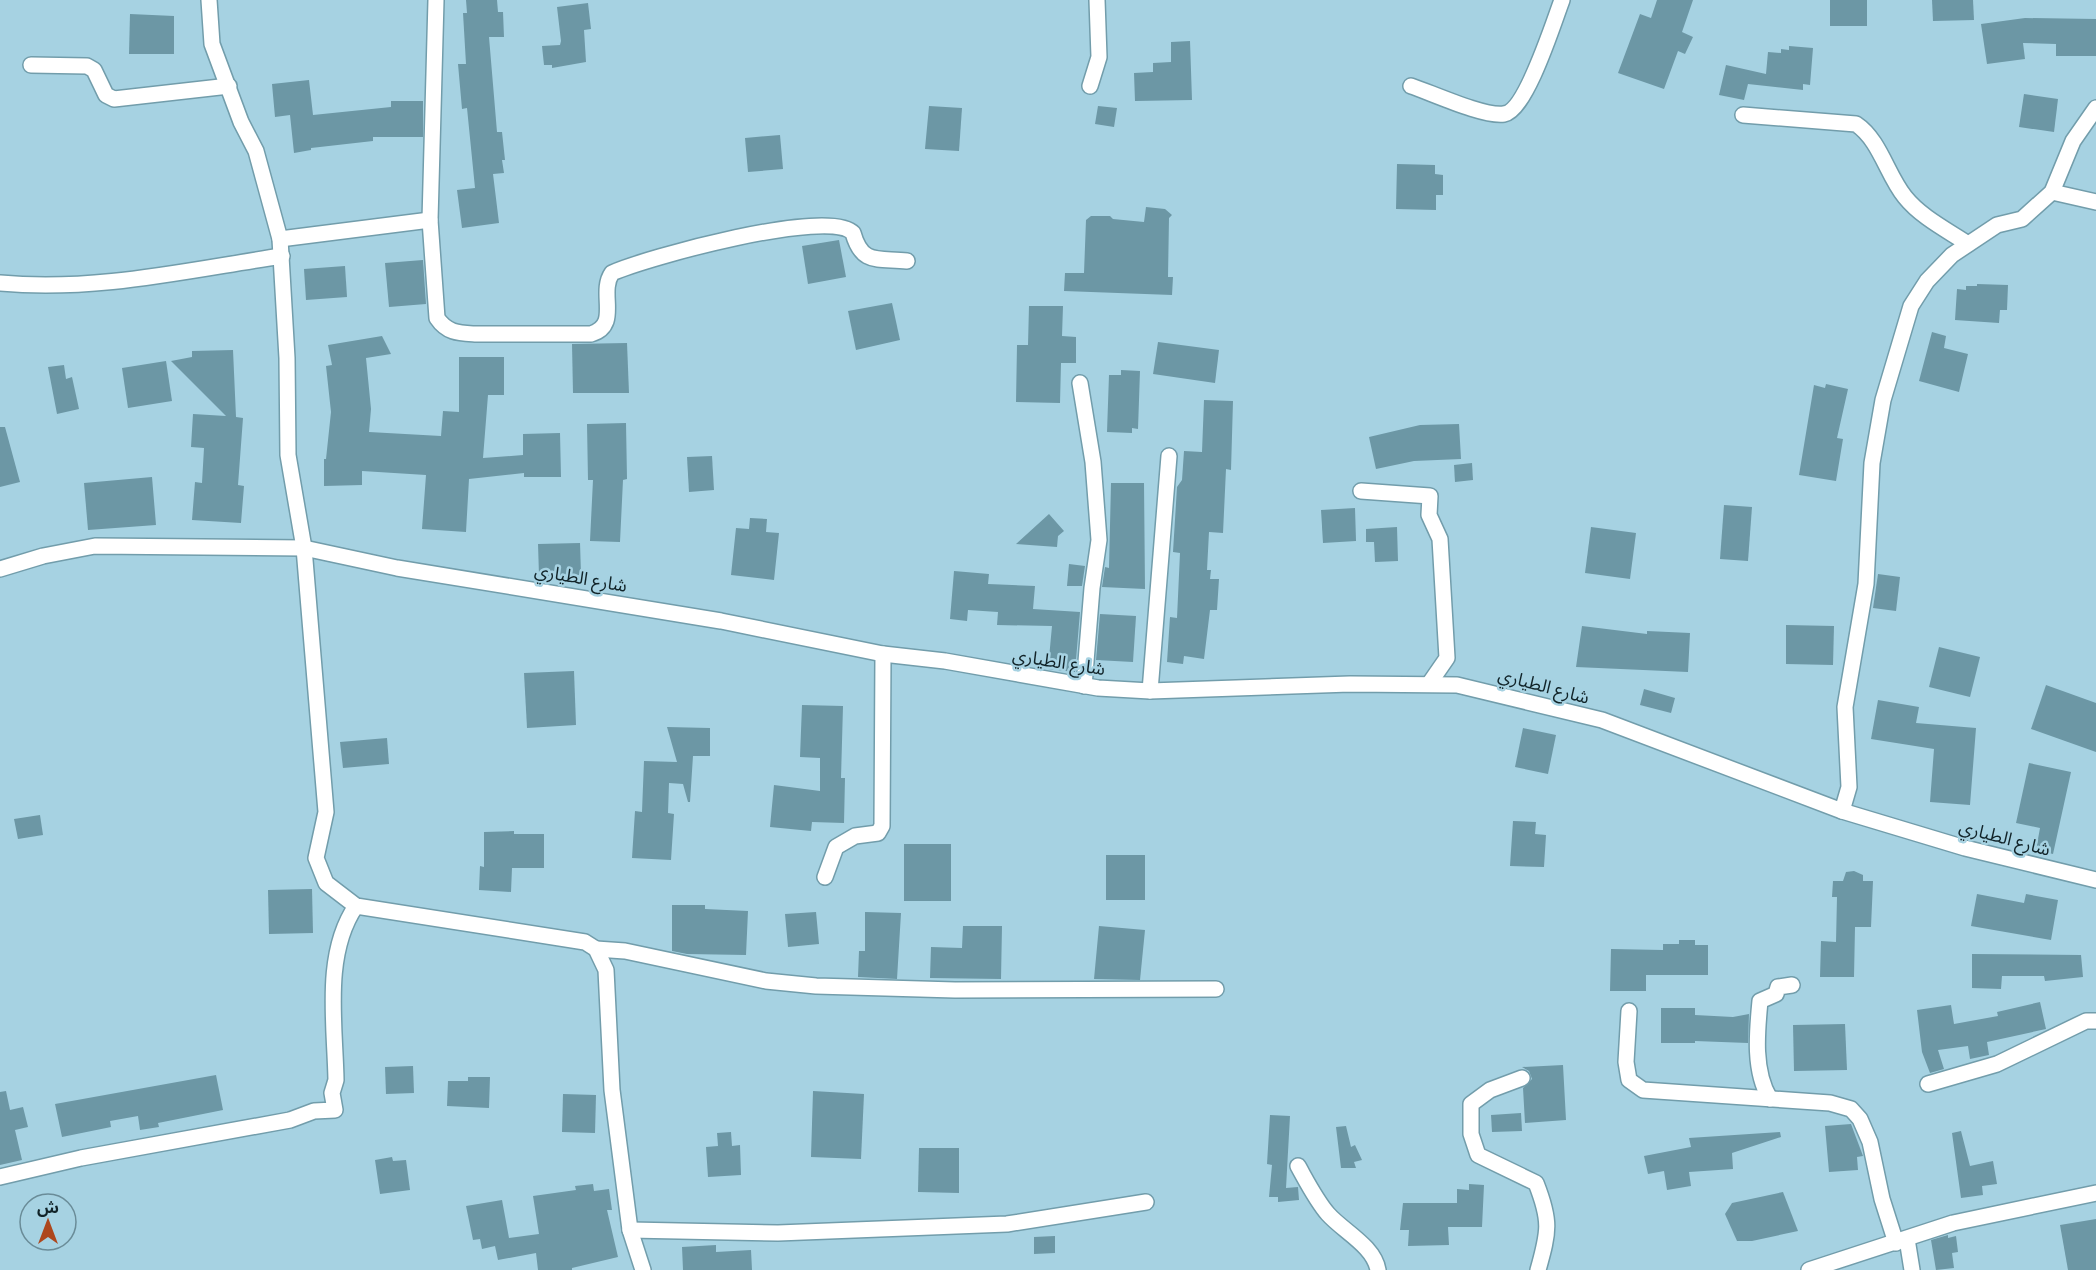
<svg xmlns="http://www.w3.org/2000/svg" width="2096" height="1270" viewBox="0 0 2096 1270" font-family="Lato,'Noto Sans Arabic',sans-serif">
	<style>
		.building { fill: #6c97a5 }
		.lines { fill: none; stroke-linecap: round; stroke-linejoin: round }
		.street-casing { stroke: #729dab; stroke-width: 18 }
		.street { stroke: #fff; stroke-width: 15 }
		.labels { text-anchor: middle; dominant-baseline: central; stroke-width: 5; stroke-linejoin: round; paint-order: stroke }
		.street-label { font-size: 18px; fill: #112328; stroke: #a6d2e2 }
	</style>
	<rect width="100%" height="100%" fill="#a6d2e2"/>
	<g class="building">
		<polygon points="466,0 497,0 498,12 503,12 504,37 489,37 497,132 502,132 505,160 502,160 504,173 493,174 499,223 462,228 457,190 475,188 467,108 462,109 458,64 466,64 463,13 467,13"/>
		<polygon points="1657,0 1693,0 1682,32 1693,37 1685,54 1678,51 1664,89 1618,73 1640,14 1651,18"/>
		<rect x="1830" y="0" width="37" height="26"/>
		<polygon points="1932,0 1973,0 1974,20 1933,21"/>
		<polygon points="588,3 591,29 584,30 586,62 552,68 552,65 544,65 542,46 560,45 561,41 557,7"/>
		<polygon points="130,14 174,16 174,54 129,54"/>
		<polygon points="2025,18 2096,19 2096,56 2056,56 2056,44 2023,43 2025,59 1987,64 1981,24"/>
		<polygon points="1190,41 1192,100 1135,101 1134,73 1153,72 1153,63 1171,62 1171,42"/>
		<polygon points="1789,46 1813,48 1810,85 1803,84 1803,90 1748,84 1744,100 1719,95 1726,65 1766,74 1768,52 1781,53 1781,49 1789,50"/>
		<polygon points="309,80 313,115 391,107 391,101 423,101 423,137 373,137 373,141 311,148 311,150 294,153 290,115 275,117 272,84"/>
		<polygon points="2024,94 2058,99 2054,132 2019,127"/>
		<polygon points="929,106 962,108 959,151 925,149"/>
		<polygon points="1098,106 1117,108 1114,127 1095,124"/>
		<polygon points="780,135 783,169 748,172 745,138"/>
		<polygon points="1397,164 1435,165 1435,174 1443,175 1443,195 1436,195 1436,210 1396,209"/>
		<polygon points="1146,207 1165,209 1172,215 1169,218 1168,277 1173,277 1172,295 1064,291 1065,273 1084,273 1086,220 1091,216 1110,216 1113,219 1144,222"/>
		<polygon points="839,240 846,277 808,284 802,246"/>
		<polygon points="423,260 426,304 389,307 385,263"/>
		<polygon points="345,266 347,297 306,300 304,269"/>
		<polygon points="1977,284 2008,285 2007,310 2000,310 1999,323 1955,320 1957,289 1966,290 1966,286 1977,286"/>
		<polygon points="892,303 900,340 856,350 848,311"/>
		<polygon points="1029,306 1063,306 1062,336 1076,337 1076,363 1061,363 1060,403 1016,402 1017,345 1028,345"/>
		<polygon points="1932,332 1946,336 1944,348 1968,354 1959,392 1919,381"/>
		<polygon points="382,336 391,354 366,358 371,409 369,432 441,436 443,411 459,412 459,357 504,357 504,395 488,395 483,458 523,455 523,434 560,433 561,477 524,477 524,473 469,479 466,532 422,529 426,475 362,471 362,485 324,486 324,459 326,459 331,412 326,366 332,365 328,345"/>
		<polygon points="1158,342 1219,350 1215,383 1153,374"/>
		<polygon points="627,343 629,393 573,393 572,344"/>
		<polygon points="233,350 236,417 243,418 238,485 244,486 241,523 192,520 195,482 202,483 204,448 191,447 193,414 226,416 171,361 192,357 192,351"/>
		<polygon points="166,361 172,401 128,408 122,368"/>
		<polygon points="64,365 66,379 72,377 79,409 57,414 48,367"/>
		<polygon points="1121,370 1140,371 1138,429 1132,428 1132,433 1107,432 1109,375 1121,375"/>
		<polygon points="1826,384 1848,389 1837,438 1843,439 1836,481 1799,475 1814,385 1825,388"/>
		<polygon points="1204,400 1233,401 1231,470 1226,469 1223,533 1209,532 1207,570 1211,570 1210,579 1219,579 1217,610 1210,610 1204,659 1184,656 1183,664 1167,662 1170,617 1177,618 1180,553 1173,552 1177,487 1182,480 1184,451 1202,452"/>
		<polygon points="626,423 627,479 623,480 620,542 590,541 593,480 588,480 587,424"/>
		<polygon points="1459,424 1461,459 1414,461 1376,469 1369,437 1420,425"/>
		<polygon points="0,427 5,427 20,482 0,487"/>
		<polygon points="712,456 714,490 689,492 687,457"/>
		<polygon points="1472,463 1473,480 1455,482 1454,465"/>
		<polygon points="152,477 156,525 88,530 84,483"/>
		<polygon points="1111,483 1144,483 1145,589 1102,587 1105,567 1109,568"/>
		<polygon points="1724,505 1752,507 1748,561 1720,559"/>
		<polygon points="1355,508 1356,541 1323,543 1321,510"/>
		<polygon points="1049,514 1064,531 1058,536 1057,547 1016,544"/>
		<polygon points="750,518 767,519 766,532 779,533 774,580 731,575 736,528 749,529"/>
		<polygon points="1397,527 1398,561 1375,562 1374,542 1366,542 1366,529"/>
		<polygon points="1591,527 1636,533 1630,579 1585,573"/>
		<polygon points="580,543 581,575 539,576 538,544"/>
		<polygon points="1069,564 1085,566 1082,586 1067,586"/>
		<polygon points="954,571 989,574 988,584 1035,586 1033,609 1080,612 1075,672 1048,669 1052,626 997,625 998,612 968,610 967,621 950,619"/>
		<polygon points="1878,574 1900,577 1896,611 1873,608"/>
		<polygon points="1100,614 1136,616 1133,662 1096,660"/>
		<polygon points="1786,625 1834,626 1833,665 1786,664"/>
		<polygon points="1582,626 1647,634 1647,631 1690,633 1688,672 1576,667"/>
		<polygon points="1939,647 1980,657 1970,697 1929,687"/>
		<polygon points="574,671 576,725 527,728 524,673"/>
		<polygon points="2046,685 2096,703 2096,752 2031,729"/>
		<polygon points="1644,689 1675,698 1671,713 1640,705"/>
		<polygon points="1878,700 1919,707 1916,723 1976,728 1970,805 1930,802 1934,749 1871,739"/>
		<polygon points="802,705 843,706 841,778 845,778 844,823 812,822 811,831 770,827 774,785 820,791 820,758 800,757"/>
		<polygon points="667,727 710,728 710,756 693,756 690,802 688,802 683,784 669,783 668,813 674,814 671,860 632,858 635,811 642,812 644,761 677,762"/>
		<polygon points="1523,728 1556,735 1548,774 1515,767"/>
		<polygon points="387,738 389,764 343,768 340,742"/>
		<polygon points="2029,763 2071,772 2053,854 2036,850 2040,828 2016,823"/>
		<polygon points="40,815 43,835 18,839 14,819"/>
		<polygon points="1513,821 1536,822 1535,834 1546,835 1544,867 1510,866"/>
		<polygon points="514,831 514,834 544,834 544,868 512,868 511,892 479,890 480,866 484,867 484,832"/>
		<rect x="904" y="844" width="47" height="57"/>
		<rect x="1106" y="855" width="39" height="45"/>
		<polygon points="1854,871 1863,875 1863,881 1873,881 1871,927 1855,927 1854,977 1820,977 1821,941 1836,942 1837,897 1832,897 1833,881 1843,881 1846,872"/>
		<polygon points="312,889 313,933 269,934 268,890"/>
		<polygon points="1977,894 2024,903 2026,894 2058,900 2051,940 1971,926"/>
		<polygon points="672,905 705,905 705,909 748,911 746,955 687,954 672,951"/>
		<polygon points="816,912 819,944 788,947 785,914"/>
		<polygon points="865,912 901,913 897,979 858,977 859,951 865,951"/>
		<polygon points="963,926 1002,926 1001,979 930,978 931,947 962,948"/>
		<polygon points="1099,926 1145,930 1140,980 1094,979"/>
		<polygon points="1679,940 1695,940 1695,945 1708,945 1708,975 1646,975 1646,991 1610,991 1611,949 1663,950 1663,944 1679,944"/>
		<polygon points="1972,954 2081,955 2083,977 2045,981 2044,976 2002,976 2001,989 1972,988"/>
		<polygon points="2040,1002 2046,1029 1987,1042 1989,1055 1970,1059 1968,1046 1938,1050 1944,1069 1930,1073 1922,1052 1917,1010 1951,1005 1954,1024 1998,1016 1997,1012"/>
		<polygon points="1661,1008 1695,1008 1695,1015 1733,1017 1749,1014 1748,1043 1695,1041 1695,1043 1661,1043"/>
		<polygon points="1845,1024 1847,1070 1794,1071 1793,1025"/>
		<polygon points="1563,1065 1566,1120 1525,1123 1523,1088 1532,1079 1529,1071 1522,1067"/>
		<polygon points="413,1066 414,1093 386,1094 385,1067"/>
		<polygon points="216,1075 223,1110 158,1123 159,1127 140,1130 138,1116 110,1121 111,1127 62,1137 55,1104"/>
		<polygon points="468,1077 490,1077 489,1108 447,1106 448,1081 468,1081"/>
		<polygon points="6,1091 10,1110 23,1107 28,1127 15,1130 22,1160 0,1165 0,1092"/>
		<polygon points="813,1091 864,1094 861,1159 811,1157"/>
		<polygon points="563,1094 596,1095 595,1133 562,1132"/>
		<polygon points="1521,1113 1522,1131 1492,1132 1491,1115"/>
		<polygon points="1270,1115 1290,1116 1286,1188 1298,1187 1299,1200 1278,1202 1278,1197 1269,1197 1272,1165 1267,1164"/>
		<polygon points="1851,1124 1863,1156 1857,1157 1858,1170 1829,1172 1825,1126"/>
		<polygon points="1346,1126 1351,1147 1355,1145 1362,1160 1354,1162 1356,1168 1341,1168 1336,1127"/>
		<polygon points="1961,1131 1970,1166 1993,1161 1997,1184 1982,1186 1983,1195 1961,1198 1952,1133"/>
		<polygon points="731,1132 732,1146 740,1145 741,1175 708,1177 706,1147 718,1146 717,1133"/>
		<polygon points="1780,1132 1781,1137 1732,1153 1733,1169 1689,1172 1691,1186 1667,1190 1664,1171 1648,1174 1644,1156 1691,1147 1689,1138"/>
		<polygon points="919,1148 959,1148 959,1193 918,1192"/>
		<polygon points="392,1157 393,1161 406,1160 410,1190 380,1194 375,1160"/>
		<polygon points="593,1184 594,1191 609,1189 612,1210 607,1210 618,1257 572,1268 572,1270 538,1270 536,1253 498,1260 495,1246 482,1249 480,1239 473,1240 466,1206 502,1200 509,1238 539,1234 533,1196 576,1190 575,1186"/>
		<polygon points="1469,1184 1484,1185 1482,1227 1448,1227 1449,1245 1408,1246 1409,1230 1400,1230 1403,1203 1457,1203 1457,1189 1469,1190"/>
		<polygon points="1783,1192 1798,1231 1752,1241 1737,1241 1725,1214 1732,1203"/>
		<polygon points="2096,1219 2096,1270 2068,1270 2060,1225"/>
		<polygon points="1948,1235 1948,1238 1956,1236 1958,1252 1952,1253 1954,1268 1936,1270 1931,1240"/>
		<polygon points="1055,1236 1055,1253 1034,1254 1034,1237"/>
		<polygon points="716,1245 716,1252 751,1250 752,1270 683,1270 682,1247"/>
	</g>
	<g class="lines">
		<defs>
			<g id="street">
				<polyline points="209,0 212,44 241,122 256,151 280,239 287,358 288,455 304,548 326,812 316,858 326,883 356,906 585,942 596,949 606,970 612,1090 630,1230 643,1270"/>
				<path d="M 436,0 L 430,220 L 437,318 C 447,333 459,333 475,334 L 591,334 C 621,325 598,293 612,273 C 645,258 830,207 853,233 C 862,265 877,258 907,261"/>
				<polyline points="31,65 87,66 94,70 106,95 114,99 229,86"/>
				<polyline points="1090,86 1099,57 1097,0"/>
				<path d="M 1411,86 C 1432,93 1484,117 1504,114 C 1526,111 1554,21 1562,0"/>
				<path d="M 1743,115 L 1856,124 C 1880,140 1887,175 1905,197 C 1921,217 1947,230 1968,244"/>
				<polyline points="2052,192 2096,202"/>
				<polyline points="280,239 430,220"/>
				<path d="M 0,283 C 95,292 188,270 282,256"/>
				<polyline points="1080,383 1093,462 1099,540 1092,588 1084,686"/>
				<polyline points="1361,491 1430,496 1429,515 1440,539 1447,658 1429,684"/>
				<polyline points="0,569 43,556 95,546 304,548 397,568 721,621 883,654 945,661 1098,688 1150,691 1350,684 1457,685 1602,720 1842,811 1965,848 2096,880"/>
				<polyline points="1150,691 1169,456"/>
				<polyline points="1842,811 1849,787 1845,707 1866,584 1872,463 1883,400 1911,306 1927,281 1952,255 1997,225 2022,219 2052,192 2073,141 2096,108"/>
				<polyline points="825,877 836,847 855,836 878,833 882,826 883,654"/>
				<polyline points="596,949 625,951 766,981 816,986 955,990 1216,989"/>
				<polyline points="1629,1011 1626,1062 1629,1080 1643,1090 1830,1103 1851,1109 1860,1119 1870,1142 1882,1199 1896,1243"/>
				<path d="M 1522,1078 L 1490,1090 L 1471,1104 L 1471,1134 L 1478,1155 L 1536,1183 C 1551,1221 1549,1231 1538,1270"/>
				<polyline points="1928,1084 1997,1064 2086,1021 2096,1021"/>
				<path d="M 1770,1099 C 1753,1071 1757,1032 1760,1001 L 1776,994 L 1778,987 L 1792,985"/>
				<path d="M 1298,1166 C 1307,1182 1316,1200 1328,1214 C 1343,1231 1374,1246 1378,1270"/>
				<path d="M 0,1177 L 81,1158 L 290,1120 L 314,1111 L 335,1110 L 332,1093 L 336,1080 C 335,1024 323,954 356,906"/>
				<polyline points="630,1230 778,1233 1007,1224 1146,1202"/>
				<polyline points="1907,1239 1912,1270"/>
				<polyline points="1809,1270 1953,1223 2096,1193"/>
			</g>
		</defs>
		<use href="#street" class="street-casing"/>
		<use href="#street" class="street"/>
	</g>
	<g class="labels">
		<g class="street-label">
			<text transform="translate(581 577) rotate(10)">شارع الطياري</text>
			<text transform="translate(1059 661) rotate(9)">شارع الطياري</text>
			<text transform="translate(1544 685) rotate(15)">شارع الطياري</text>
			<text transform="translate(2005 837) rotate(15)">شارع الطياري</text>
		</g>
	</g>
	<g transform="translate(48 1222)"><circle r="28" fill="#a6d2e2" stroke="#6a8c98" stroke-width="1.5"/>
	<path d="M0-4.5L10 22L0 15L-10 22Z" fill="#ad471d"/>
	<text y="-9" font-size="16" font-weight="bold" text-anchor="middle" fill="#112328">ش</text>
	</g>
</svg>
